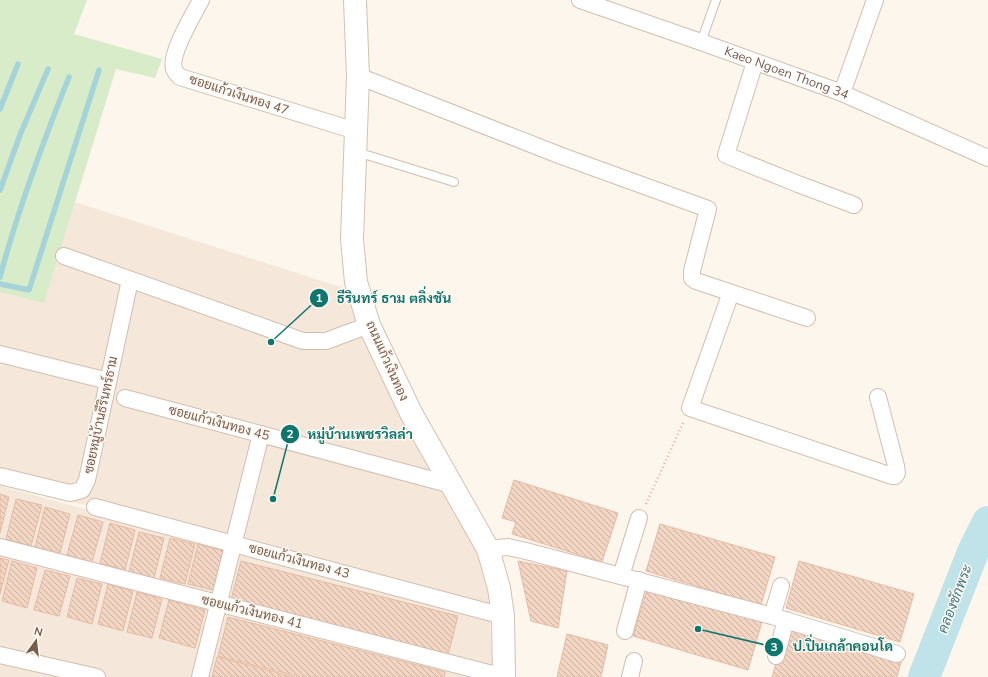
<svg xmlns="http://www.w3.org/2000/svg" width="988" height="677" viewBox="0 0 988 677" font-family="'Nunito Sans',Sarabun,sans-serif">
	<style>
		.residential { fill: #f5e8da }
		.grass { fill: #d8ecc9 }
		.lines { fill: none; stroke-linecap: round; stroke-linejoin: round }
		.stream { stroke: #a5d3da; stroke-width: 5.5 }
		.river { stroke: #bfe3e8; stroke-width: 32 }
		.building { fill: url(#building-back-hatch); stroke: #e6bba3 }
		.lane-casing { stroke: #d1beb0; stroke-width: 10 }
		.street-casing { stroke: #d1beb0; stroke-width: 18 }
		.secondary-casing { stroke: #d6c0b0; stroke-width: 24 }
		.path { stroke: #d9b8a5; stroke-width: 2.5; stroke-dasharray: 1 3; stroke-linecap: butt }
		.lane { stroke: #fff; stroke-width: 8 }
		.street { stroke: #fff; stroke-width: 16 }
		.secondary { stroke: #fff; stroke-width: 22 }
		.labels { text-anchor: middle; dominant-baseline: central; stroke-width: 3; stroke-linejoin: round; paint-order: stroke }
		.street-label { font-size: 13px; fill: #7a5c4d; stroke: #fffaf3 }
		.water-label { font-size: 14px; font-style: italic; fill: #437c86; stroke: #fffaf3 }
		.leader { fill: none; stroke: #0f766e; stroke-width: 1.5 }
		.callout-dot { fill: #0f766e; stroke: #fffaf3; stroke-width: 1.5 }
		.mark-label { font-size: 12px; text-anchor: middle; font-weight: bold; fill: #fff }
		.callout-label { font-size: 14px; text-anchor: middle; font-weight: bold; fill: #0f766e; stroke: #fffaf3; stroke-width: 3; stroke-linejoin: round; paint-order: stroke }
	</style>
	<defs>
		<pattern id="building-back-hatch" width="6" height="6" patternUnits="userSpaceOnUse"><rect width="6" height="6" fill="#f3d5c3"/><path d="M-1 5l2 2M0 0l6 6M5-1l2 2" fill="none" stroke="#cab0a1"/></pattern>
	</defs>
	<rect width="100%" height="100%" fill="#fdf6ec"/>
	<polygon class="residential" points="75,202 350,290 463,519 488,581 493,677 0,677 0,486 92,511 93,507 0,485 0,292 44,302"/>
	<polygon class="grass" points="0,0 87,0 74,34 162,59 155,78 116,69 44,303 0,292"/>
	<g class="lines">
		<g class="stream">
			<polyline points="0,109 18,64"/>
			<polyline points="0,190 20,135 48,69"/>
			<path d="M 0,277 C 18,209 43,142 69,77"/>
			<polyline points="0,284 29,290 99,70"/>
		</g>
		<polyline class="river" points="924,677 973,552 988,522"/>
	</g>
	<g class="building">
		<polygon points="514,480 618,513 602,562 512,534 516,522 502,518"/>
		<polygon points="0,494 9,497 0,533"/>
		<polygon points="16,499 42,505 31,546 6,539"/>
		<polygon points="45,507 70,514 60,553 35,547"/>
		<polygon points="78,515 103,522 92,562 67,555"/>
		<polygon points="110,523 135,530 125,570 100,563"/>
		<polygon points="660,524 775,557 761,605 646,571"/>
		<polygon points="139,532 164,538 154,578 129,572"/>
		<polygon points="170,538 195,544 185,584 160,578"/>
		<polygon points="198,544 223,551 213,590 188,584"/>
		<polygon points="0,558 9,560 0,594"/>
		<polygon points="12,561 37,568 27,608 2,601"/>
		<polygon points="241,561 458,616 448,655 231,600"/>
		<polygon points="518,561 567,571 558,628 531,621"/>
		<polygon points="799,561 914,594 900,642 786,608"/>
		<polygon points="45,570 70,576 59,616 34,610"/>
		<polygon points="77,578 102,584 92,624 67,617"/>
		<polygon points="108,584 133,591 123,631 98,624"/>
		<polygon points="647,589 762,622 748,670 633,636"/>
		<polygon points="137,592 162,599 152,638 127,632"/>
		<polygon points="169,600 205,610 195,648 159,638"/>
		<polygon points="228,617 445,672 444,677 301,677 218,656"/>
		<polygon points="786,629 901,662 897,677 772,677"/>
		<polygon points="567,634 608,645 601,677 557,677"/>
		<polygon points="217,657 294,677 212,677"/>
	</g>
	<g class="lines">
		<defs>
			<g id="lane">
				<polyline points="701,42 716,0"/>
				<polyline points="357,152 454,182"/>
			</g>
			<g id="street">
				<path d="M 201,0 C 194,14 169,54 174,69 C 175,72 178,75 180,77 L 356,131"/>
				<path id="s1" d="M 580,0 L 701,42 L 842,93 L 988,158"/>
				<polyline points="755,62 726,155 798,184 854,205"/>
				<polyline points="358,76 559,155 708,209 692,271 692,278 696,281 807,318"/>
				<polyline points="842,93 875,0"/>
				<polyline points="64,256 303,341 326,341 369,325"/>
				<polyline points="728,293 729,298 690,408 892,476 895,476 897,473 896,466 878,397"/>
				<polyline points="0,354 108,381"/>
				<polyline points="125,398 452,485"/>
				<polyline points="0,476 70,493 82,490 87,480 130,280"/>
				<polyline points="95,507 503,616"/>
				<polyline points="0,547 504,677"/>
				<polyline points="488,549 508,547 526,551 772,616 897,654"/>
				<polyline points="621,576 639,518"/>
				<polyline points="772,616 781,586"/>
				<polyline points="625,631 639,580"/>
				<polyline points="0,655 97,677"/>
				<polyline points="776,656 786,620"/>
				<polyline points="200,677 261,434"/>
				<polyline points="630,677 634,661"/>
			</g>
			<polyline id="secondary" points="355,0 358,76 352,239 356,282 369,325 411,413 488,549 499,588 503,616 504,677"/>
		</defs>
		<use href="#lane" class="lane-casing"/>
		<use href="#street" class="street-casing"/>
		<use href="#secondary" class="secondary-casing"/>
		<polyline class="path" points="646,504 683,423"/>
		<use href="#lane" class="lane"/>
		<use href="#street" class="street"/>
		<use href="#secondary" class="secondary"/>
	</g>
	<g class="labels">
		<g class="street-label">
			<text stroke="none"><textPath href="#s1" startOffset="219">Kaeo Ngoen Thong 34</textPath></text>
			<text transform="translate(239 95) rotate(18)">ซอยแก้วเงินทอง 47</text>
			<text transform="translate(387 361) rotate(66)">ถนนแก้วเงินทอง</text>
			<text transform="translate(101 415) rotate(-78)">ซอยหมู่บ้านธีรินทร์ธาม</text>
			<text transform="translate(219 423) rotate(15)">ซอยแก้วเงินทอง 45</text>
			<text transform="translate(299 561) rotate(15)">ซอยแก้วเงินทอง 43</text>
			<text transform="translate(252 612) rotate(14)">ซอยแก้วเงินทอง 41</text>
		</g>
		<g class="water-label">
			<text transform="translate(955 599) rotate(-69)">คลองชักพระ</text>
		</g>
	</g>
	<path class="leader" d="M271 342L319 298M273 499L290 434M698 629L774 647"/>
	<g class="callout-dot">
		<circle cx="271" cy="342" r="4"/>
		<circle cx="273" cy="499" r="4"/>
		<circle cx="698" cy="629" r="4"/>
		<circle cx="319" cy="298" r="10"/>
		<circle cx="290" cy="434" r="10"/>
		<circle cx="774" cy="647" r="10"/>
	</g>
	<g class="mark-label">
		<text x="319" y="302">1</text>
		<text x="290" y="438">2</text>
		<text x="774" y="651">3</text>
	</g>
	<g class="callout-label">
		<text x="394" y="303">ธีรินทร์ ธาม ตลิ่งชัน</text>
		<text x="360" y="439">หมู่บ้านเพชรวิลล่า</text>
		<text x="843" y="651">ป.ปิ่นเกล้าคอนโด</text>
	</g>
	<g transform="translate(36 641) rotate(15)" stroke="#fffaf3" stroke-width="3" paint-order="stroke">
	<path d="M0-3L7 15L0 10L-7 15Z" fill="#7a5c4d"/>
	<text y="-6" font-size="11" font-weight="bold" text-anchor="middle" fill="#7a5c4d">N</text>
	</g>
</svg>
